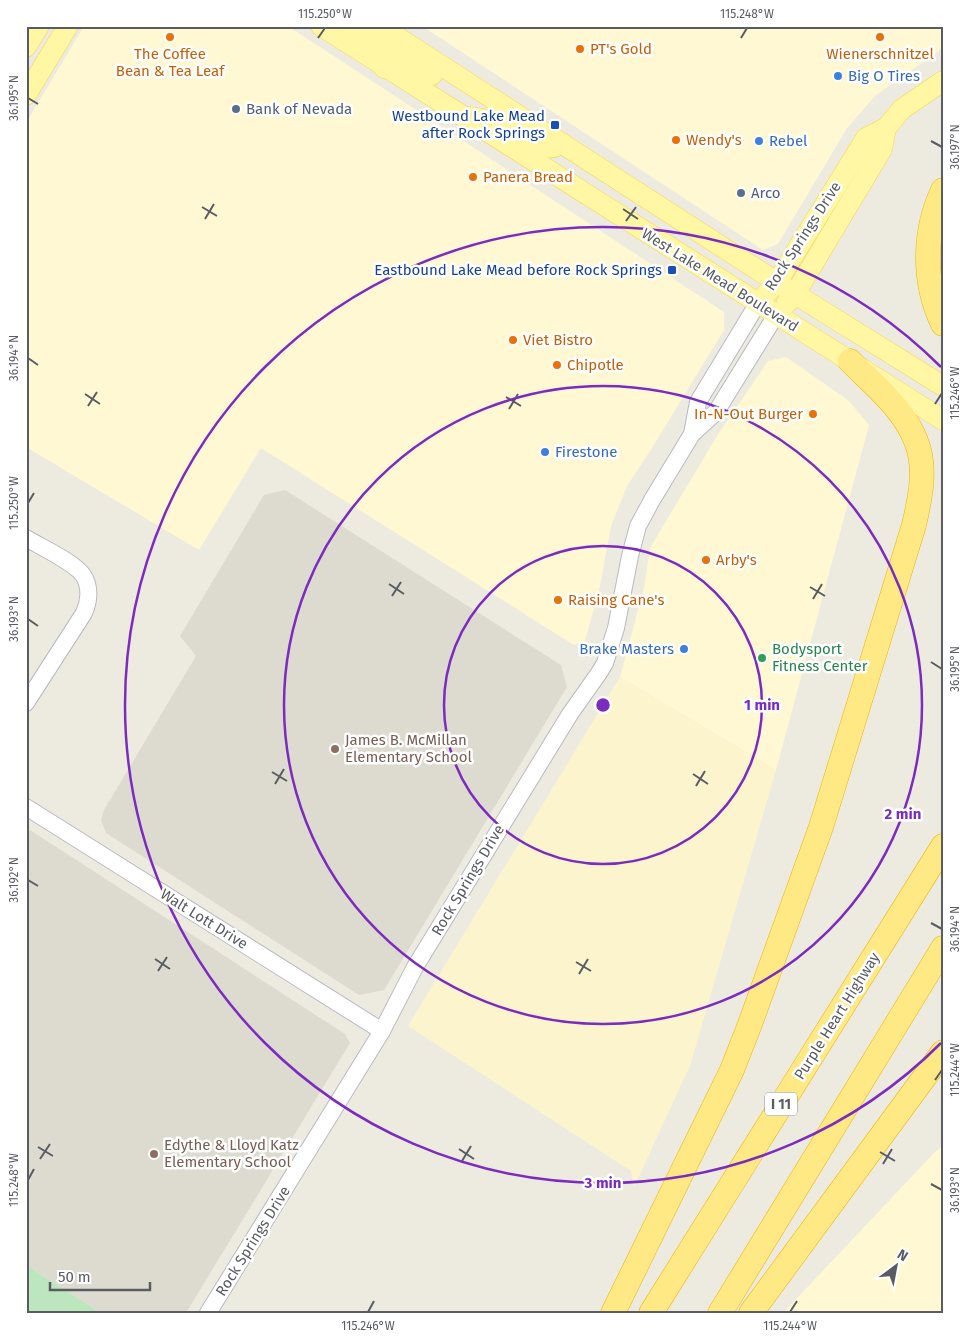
<svg xmlns="http://www.w3.org/2000/svg" width="969" height="1339" viewBox="0 0 969 1339" font-family="'Fira Sans',sans-serif">
	<style>
		.commercial { fill: #fff8d3 }
		.education { fill: #dddacf }
		.green { fill: #bbe6be }
		.sand { fill: #fcf4cc }
		.lines { fill: none; stroke-linecap: round; stroke-linejoin: round }
		.minor-casing { stroke: #b8bac0; stroke-width: 18 }
		.major-casing { stroke: #f7d44f; stroke-width: 21 }
		.highway-casing { stroke: #edb400; stroke-width: 25 }
		.minor { stroke: #fff; stroke-width: 16 }
		.major { stroke: #fff7a3; stroke-width: 20 }
		.highway { stroke: #ffe985; stroke-width: 24 }
		.ticks { fill: none; stroke: #595c62; stroke-width: 2 }
		.ring { fill: none; stroke: #7b2cbf; stroke-width: 2.5 }
		.food-dot { fill: #e8710a; stroke: #fff; stroke-width: 2 }
		.shop-dot { fill: #3f7fe0; stroke: #fff; stroke-width: 2 }
		.service-dot { fill: #5c6f8a; stroke: #fff; stroke-width: 2 }
		.transit-dot { fill: #1a4fb4; stroke: #fff; stroke-width: 2 }
		.leisure-dot { fill: #2e9e5b; stroke: #fff; stroke-width: 2 }
		.education-dot { fill: #8d6e63; stroke: #fff; stroke-width: 2 }
		.labels { text-anchor: middle; dominant-baseline: central; stroke-width: 5; stroke-linejoin: round; paint-order: stroke }
		.shield { fill: #fff; stroke: #8b8d91; stroke-width: 1 }
		.shield-label { font-size: 14px; font-weight: bold; fill: #595c62 }
		.food-label { font-size: 15px; fill: #c56008; stroke: #fff; text-anchor: start }
		.shop-label { font-size: 15px; fill: #366cbe; stroke: #fff; text-anchor: start }
		.service-label { font-size: 15px; fill: #4e5e75; stroke: #fff; text-anchor: start }
		.transit-label { font-size: 15px; fill: #164399; stroke: #fff; text-anchor: end }
		.street-label { font-size: 15px; fill: #595c62; stroke: #fff }
		.leisure-label { font-size: 15px; fill: #27864d; stroke: #fff; text-anchor: start }
		.education-label { font-size: 15px; fill: #785e54; stroke: #fff; text-anchor: start }
		.centre { fill: #7b2cbf; stroke: #fff; stroke-width: 2.5 }
		.ring-label { font-size: 15px; text-anchor: middle; font-weight: bold; fill: #7b2cbf; stroke: #fff; stroke-width: 5; stroke-linejoin: round; paint-order: stroke }
		.neatline { fill: none; stroke: #595c62; stroke-width: 2 }
		.ticks-label { font-size: 12px; text-anchor: middle; fill: #595c62 }
	</style>
	<rect width="100%" height="100%" fill="#edebe0"/>
	<g class="commercial">
		<polygon points="84,26 288,26 724,312 724,330 652,448 627,486 611,526 600,586 585,641 574,645 261,448 199,550 26,447 26,123"/>
		<polygon points="422,26 943,26 943,48 876,95 847,128 778,244 763,250"/>
		<polygon points="786,357 848,400 869,425 776,770 620,677 644,588 650,548 717,436 768,361"/>
		<polygon points="943,1145 943,1313 783,1313 933,1154"/>
	</g>
	<g class="education">
		<polygon points="285,490 561,665 567,687 384,990 359,995 106,833 101,820 104,810 196,656 180,636 264,495"/>
		<polygon points="30,830 345,1034 350,1043 186,1313 101,1313 26,1265 26,837"/>
	</g>
	<polygon class="green" points="26,1265 101,1313 26,1313"/>
	<polygon class="sand" points="620,677 776,770 690,1066 634,1187 631,1171 408,1026"/>
	<g class="lines">
		<defs>
			<g id="minor">
				<polyline points="692,434 698,402 758,303"/>
				<path d="M 26,538 C 41,547 74,562 83,575 C 91,587 89,602 84,613 L 26,703"/>
				<polyline points="26,807 382,1031"/>
				<polyline points="208,1313 382,1031 415,967 570,714 599,673 605,663 616,628 630,556 638,526 652,500 692,434 716,412 776,315"/>
			</g>
			<g id="major">
				<polyline points="321,26 943,420"/>
				<polyline points="350,26 390,49 394,48 402,40"/>
				<polyline points="380,26 795,294 943,386"/>
				<polyline points="26,47 39,26"/>
				<path d="M 384,68 C 408,56 412,62 432,75"/>
				<polyline points="26,95 68,26"/>
				<path d="M 470,117 C 481,119 494,120 504,124 C 523,133 542,158 562,143"/>
				<polyline points="758,303 777,282 866,138 886,128 902,109 943,81"/>
				<polyline points="786,304 795,294 882,149 886,128"/>
			</g>
			<g id="highway">
				<path d="M 943,190 C 923,232 923,283 943,324"/>
				<path d="M 613,1313 L 732,1070 L 750,1024 L 821,827 L 914,525 C 920,499 927,468 916,441 C 904,409 874,385 850,361"/>
				<polyline points="651,1313 943,846"/>
				<polyline points="720,1313 943,948"/>
				<polyline points="751,1313 943,1052"/>
			</g>
		</defs>
		<use href="#minor" class="minor-casing"/>
		<use href="#major" class="major-casing"/>
		<use href="#highway" class="highway-casing"/>
		<use href="#minor" class="minor"/>
		<use href="#major" class="major"/>
		<use href="#highway" class="highway"/>
	</g>
	<path class="ticks" d="M 318,38 L 325,28M 741,38 L 747,28M 28,98 L 38,104M 931,141 L 942,147M 202,207 L 217,216M 623,209 L 638,219M 205,219 L 214,204M 626,221 L 636,207M 28,358 L 38,365M 85,394 L 100,404M 506,397 L 521,406M 935,404 L 942,393M 88,406 L 97,392M 509,409 L 518,394M 28,503 L 34,493M 389,584 L 404,594M 810,587 L 825,596M 392,596 L 401,582M 813,599 L 822,584M 28,619 L 38,626M 931,662 L 942,669M 272,772 L 287,781M 693,774 L 708,784M 275,784 L 284,769M 696,786 L 705,771M 28,880 L 38,886M 931,923 L 942,929M 155,959 L 170,969M 576,962 L 591,971M 158,971 L 167,957M 579,974 L 588,959M 935,1080 L 942,1070M 38,1147 L 53,1156M 459,1149 L 474,1159M 880,1152 L 895,1161M 40,1159 L 50,1144M 462,1161 L 471,1146M 883,1164 L 892,1149M 28,1180 L 34,1169M 931,1184 L 942,1190M 368,1312 L 374,1301M 790,1312 L 797,1301"/>
	<g class="ring">
		<circle cx="603" cy="705" r="159"/>
		<circle cx="603" cy="705" r="319"/>
		<path d="M941 1043A478 478 0 1 1 941 367"/>
	</g>
	<g class="food-dot">
		<circle cx="170" cy="37" r="5"/>
		<circle cx="880" cy="37" r="5"/>
		<circle cx="580" cy="49" r="5"/>
		<circle cx="676" cy="140" r="5"/>
		<circle cx="473" cy="177" r="5"/>
		<circle cx="513" cy="340" r="5"/>
		<circle cx="557" cy="365" r="5"/>
		<circle cx="813" cy="414" r="5"/>
		<circle cx="706" cy="560" r="5"/>
		<circle cx="558" cy="600" r="5"/>
	</g>
	<g class="shop-dot">
		<circle cx="838" cy="76" r="5"/>
		<circle cx="759" cy="141" r="5"/>
		<circle cx="545" cy="452" r="5"/>
		<circle cx="684" cy="649" r="5"/>
	</g>
	<g class="service-dot">
		<circle cx="236" cy="109" r="5"/>
		<circle cx="741" cy="193" r="5"/>
	</g>
	<g class="transit-dot">
		<rect x="550" y="120" width="10" height="10" rx="2.5"/>
		<rect x="667" y="265" width="10" height="10" rx="2.5"/>
	</g>
	<circle class="leisure-dot" cx="762" cy="658" r="5"/>
	<g class="education-dot">
		<circle cx="335" cy="749" r="5"/>
		<circle cx="154" cy="1154" r="5"/>
	</g>
	<g class="labels">
		<rect class="shield" x="765" y="1092.5" width="32" height="23" rx="4"/>
		<g class="shield-label">
			<text x="781" y="1104">I 11</text>
		</g>
		<g class="food-label">
			<text x="590" y="49">PT's Gold</text>
			<text x="170" y="54" text-anchor="middle">The Coffee<tspan x="170" dy="17">Bean &amp; Tea Leaf</tspan></text>
			<text x="880" y="54" text-anchor="middle">Wienerschnitzel</text>
			<text x="686" y="140">Wendy's</text>
			<text x="483" y="177">Panera Bread</text>
			<text x="523" y="340">Viet Bistro</text>
			<text x="567" y="365">Chipotle</text>
			<text x="803" y="414" text-anchor="end">In-N-Out Burger</text>
			<text x="716" y="560">Arby's</text>
			<text x="568" y="600">Raising Cane's</text>
		</g>
		<g class="shop-label">
			<text x="848" y="76">Big O Tires</text>
			<text x="769" y="141">Rebel</text>
			<text x="555" y="452">Firestone</text>
			<text x="674" y="649" text-anchor="end">Brake Masters</text>
		</g>
		<g class="service-label">
			<text x="246" y="109">Bank of Nevada</text>
			<text x="751" y="193">Arco</text>
		</g>
		<g class="transit-label">
			<text x="545" y="116">Westbound Lake Mead<tspan x="545" dy="17">after Rock Springs</tspan></text>
			<text x="662" y="270">Eastbound Lake Mead before Rock Springs</text>
		</g>
		<g class="street-label">
			<text transform="translate(803 236) rotate(-57)">Rock Springs Drive</text>
			<text transform="translate(720 280) rotate(32)">West Lake Mead Boulevard</text>
			<text transform="translate(468 880) rotate(-59)">Rock Springs Drive</text>
			<text transform="translate(204 919) rotate(32)">Walt Lott Drive</text>
			<text transform="translate(837 1016) rotate(-58)">Purple Heart Highway</text>
			<text transform="translate(253 1241) rotate(-58)">Rock Springs Drive</text>
		</g>
		<g class="leisure-label">
			<text x="772" y="649">Bodysport<tspan x="772" dy="17">Fitness Center</tspan></text>
		</g>
		<g class="education-label">
			<text x="345" y="740">James B. McMillan<tspan x="345" dy="17">Elementary School</tspan></text>
			<text x="164" y="1145">Edythe &amp; Lloyd Katz<tspan x="164" dy="17">Elementary School</tspan></text>
		</g>
	</g>
	<circle cx="603" cy="705" r="8" class="centre"/>
	<g class="ring-label">
		<text x="762" y="710">1 min</text>
		<text x="903" y="819">2 min</text>
		<text x="603" y="1188">3 min</text>
	</g>
	<rect width="969" height="1339" fill="none" stroke="#ffffff" stroke-width="55"/>
	<g transform="translate(896 1266) rotate(32)" stroke="#ffffff" stroke-width="4" paint-order="stroke">
	<path d="M0-4L9 19L0 12L-9 19Z" fill="#595c62"/>
	<text y="-8" font-size="14" font-weight="bold" text-anchor="middle" fill="#595c62">N</text>
	</g>
	<path d="M50 1282v8h100v-8" fill="none" stroke="#595c62" stroke-width="2.5"/>
	<text x="58" y="1282" font-size="15" fill="#595c62" stroke="#ffffff" stroke-width="4" paint-order="stroke">50 m</text>
	<rect x="28" y="28" width="914" height="1284" class="neatline"/>
	<g class="ticks-label">
		<text x="325" y="18">115.250°W</text>
		<text x="747" y="18">115.248°W</text>
		<text transform="translate(14 98) rotate(-90)" y="4">36.195°N</text>
		<text transform="translate(955 147) rotate(-90)" y="4">36.197°N</text>
		<text transform="translate(14 358) rotate(-90)" y="4">36.194°N</text>
		<text transform="translate(955 393) rotate(-90)" y="4">115.246°W</text>
		<text transform="translate(14 503) rotate(-90)" y="4">115.250°W</text>
		<text transform="translate(14 619) rotate(-90)" y="4">36.193°N</text>
		<text transform="translate(955 669) rotate(-90)" y="4">36.195°N</text>
		<text transform="translate(14 880) rotate(-90)" y="4">36.192°N</text>
		<text transform="translate(955 929) rotate(-90)" y="4">36.194°N</text>
		<text transform="translate(955 1070) rotate(-90)" y="4">115.244°W</text>
		<text transform="translate(14 1180) rotate(-90)" y="4">115.248°W</text>
		<text transform="translate(955 1190) rotate(-90)" y="4">36.193°N</text>
		<text x="368" y="1330">115.246°W</text>
		<text x="790" y="1330">115.244°W</text>
	</g>
</svg>
